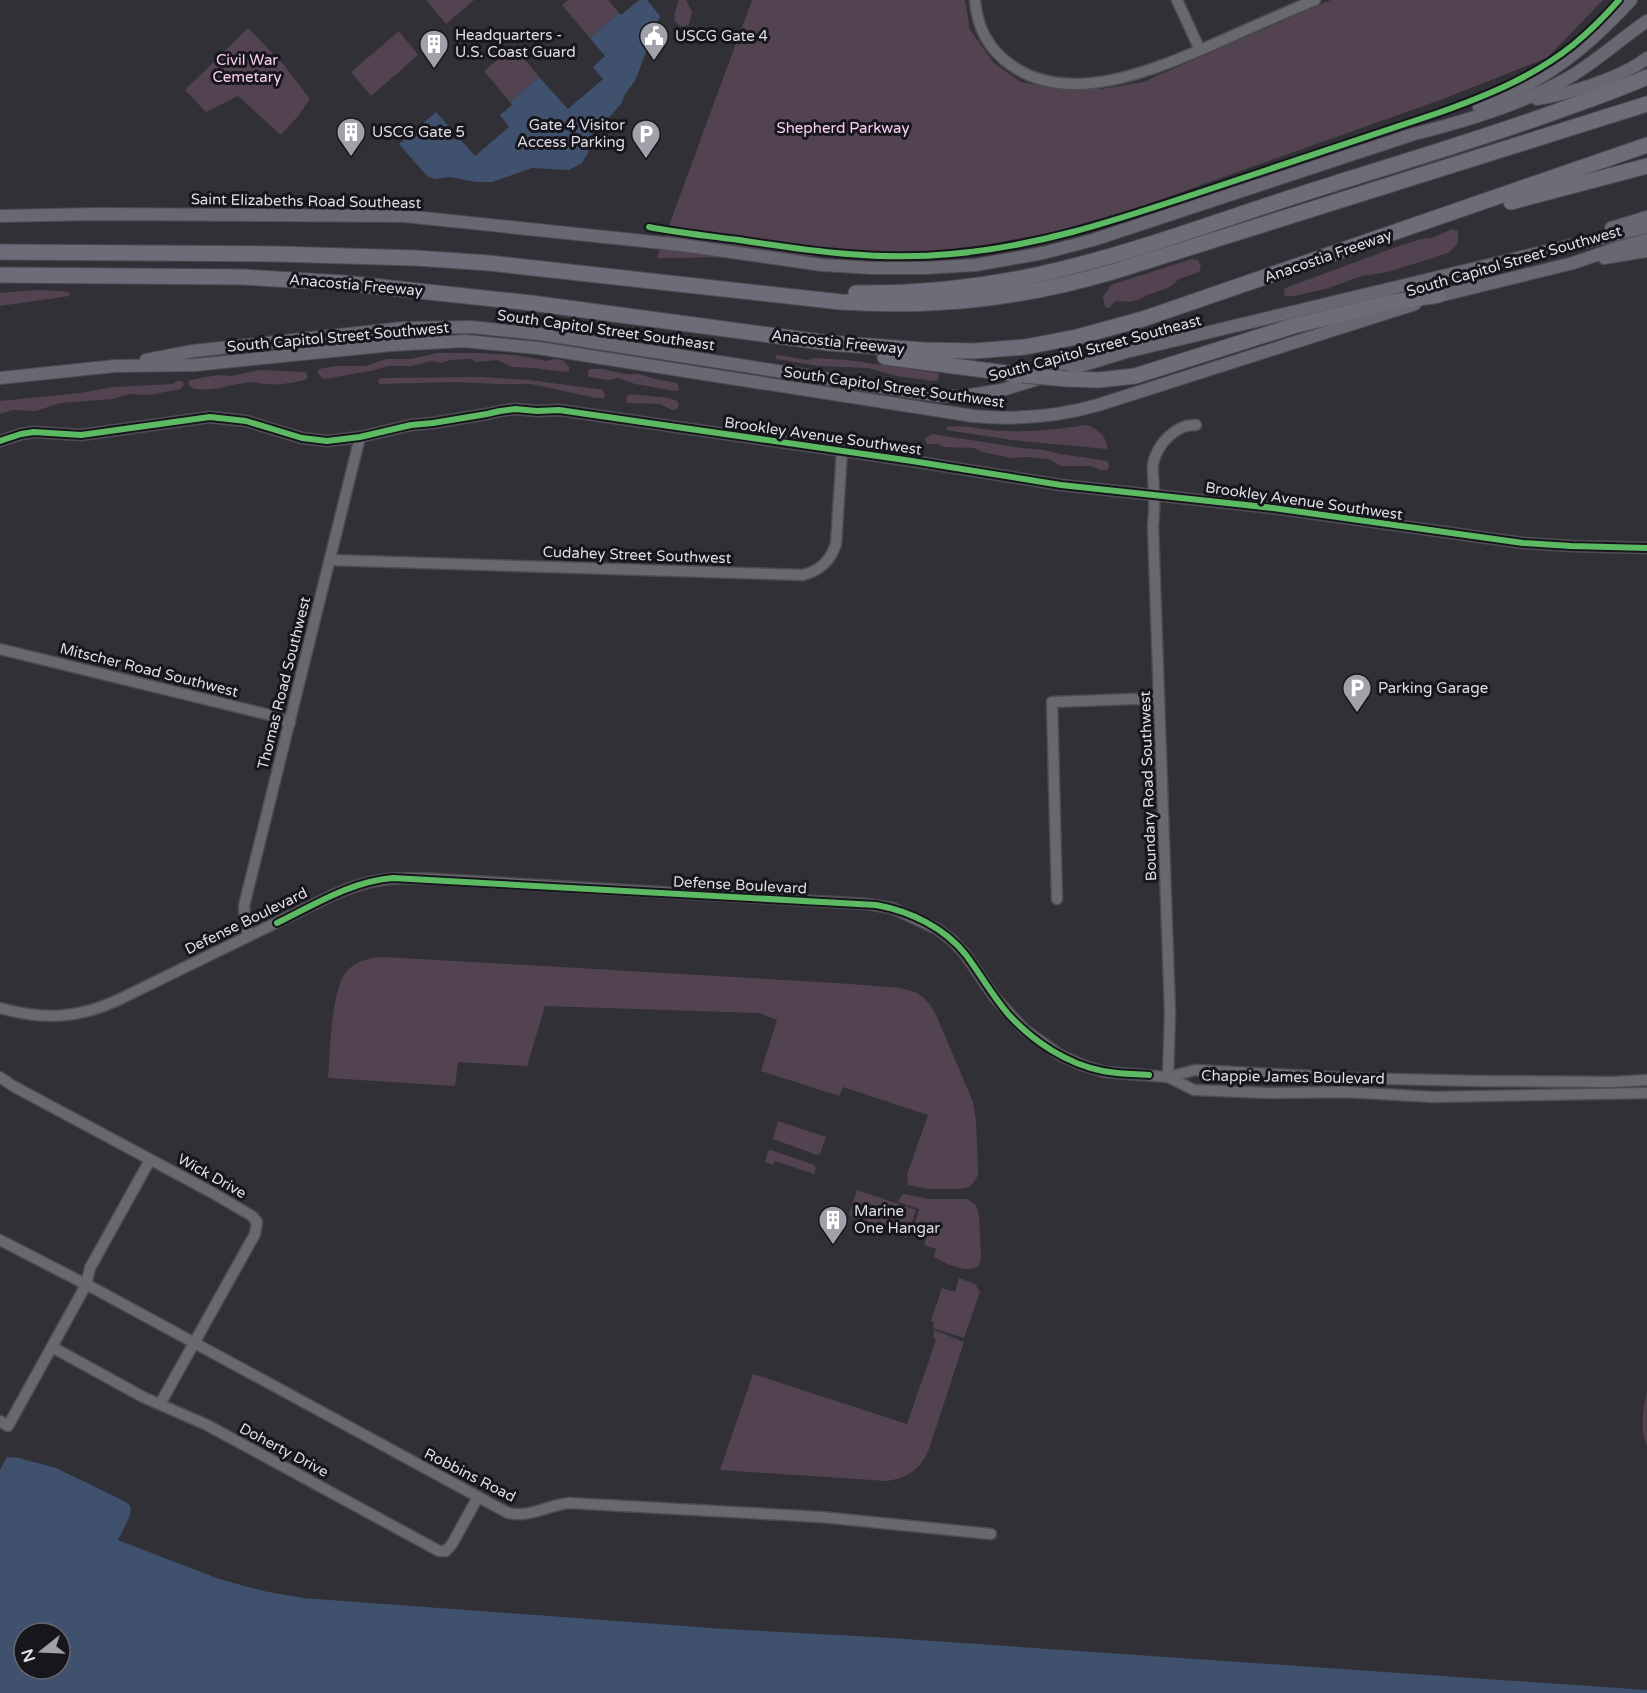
<svg xmlns="http://www.w3.org/2000/svg" width="1647" height="1693" font-family="'Varela Round',sans-serif">
	<style>
		.green { fill: #534351 }
		.water { fill: #3f516d; fill-rule: evenodd }
		.lines { fill: none; stroke-linecap: round; stroke-linejoin: round }
		.minor-casing { stroke: #4d4c52; stroke-width: 13 }
		.major-casing { stroke: #4d4c52; stroke-width: 14 }
		.highway-casing { stroke: #4d4c52; stroke-width: 17 }
		.minor { stroke: #69686d; stroke-width: 10 }
		.major { stroke: #686772; stroke-width: 12 }
		.highway { stroke: #6d6d7a; stroke-width: 15 }
		.highway-bridge-casing { stroke: #4d4c52; stroke-width: 17; stroke-linecap: butt }
		.highway-bridge { stroke: #6d6d7a; stroke-width: 15 }
		.cycleway-casing { stroke: #17161c; stroke-width: 10 }
		.cycleway { stroke: #5cba63; stroke-width: 6 }
		.labels { text-anchor: middle; stroke-width: 6; stroke-linejoin: round; paint-order: stroke }
		.poi-label { font-size: 15px; fill: #dfdde6; stroke: #17161c; text-anchor: start }
		.park-label { font-size: 15px; fill: #facff4; stroke: #17161c }
		.street-label { font-size: 15px; fill: #dfdde6; stroke: #17161c }
	</style>
	<rect width="100%" height="100%" fill="#313036"/>
	<!-- green -->
	<g class="green">
		<polygon points="426,0 474,0 446,24"/>
		<polygon points="568,0 608,0 619,13 590,38 562,5"/>
		<path d="M679 0H686L692 12 689 24C684 27 684 28 679 25 670 19 677 8 679 0Z"/>
		<polygon points="752,0 965,0 970,30 994,63 1021,82 1058,89 1102,89 1143,82 1331,0 1603,0 1547,58 1443,99 1134,209 1053,232 946,253 928,255 657,258"/>
		<polygon points="248,28 283,64 310,99 299,115 281,135 238,96 206,112 185,90"/>
		<polygon points="399,31 418,55 371,96 351,72"/>
		<polygon points="514,46 539,77 510,102 484,71"/>
		<polygon points="1452,229 1458,231 1458,241 1456,245 1450,252 1445,254 1388,272 1362,276 1325,289 1294,296 1285,296 1284,289 1288,287 1396,247 1421,239 1432,238"/>
		<polygon points="1192,259 1198,260 1201,266 1199,272 1179,279 1170,287 1145,296 1138,300 1128,302 1119,301 1114,302 1110,308 1105,307 1103,297 1111,285"/>
		<polygon points="36,290 63,291 70,293 69,296 0,306 0,293"/>
		<polygon points="438,353 476,353 515,355 547,361 554,359 563,360 569,367 569,371 565,372 534,368 512,367 497,360 475,362 471,359 466,359 449,360 441,363 432,361 411,366 388,366 375,370 325,379 321,377 317,372 319,369 335,366 366,366 386,359 410,359"/>
		<polygon points="777,355 808,360 814,358 847,360 937,373 939,375 938,380 934,381 896,376 868,368 818,366 777,359 775,357"/>
		<polygon points="590,369 602,369 624,374 639,374 651,378 677,383 679,388 679,390 675,391 635,384 618,378 608,380 588,377 588,371"/>
		<path d="M260 370 306 372 308 377 305 380C293 382 280 386 268 384 259 384 253 381 244 383 228 385 209 393 192 388L188 383 190 380 218 375 231 376Z"/>
		<polygon points="480,377 529,380 597,389 602,390 605,394 604,398 596,398 531,384 496,384 456,382 380,384 378,382 380,378"/>
		<polygon points="177,381 181,381 184,384 181,389 149,395 129,394 113,399 60,403 36,411 12,410 0,414 0,401 80,393 113,387 172,384"/>
		<path d="M630 394C643 396 666 396 677 401L679 405 677 409 672 410 660 404 627 403 626 399 627 396Z"/>
		<path d="M1086 425C1097 428 1108 437 1107 449L1012 440 946 430 947 427C967 424 986 431 1007 431 1033 432 1059 429 1086 425Z"/>
		<polygon points="932,434 1022,448 1044,450 1060,454 1108,461 1109,467 1107,470 1100,470 1091,466 1061,466 1049,459 1028,457 1012,458 982,452 974,448 944,447 938,444 927,444 925,440 927,437"/>
		<path d="M384 957 837 983 900 988 915 992 923 997 931 1006 937 1017 973 1102 976 1120 978 1169V1175L974 1182 969 1187 957 1189H930L908 1185 907 1175 928 1115 843 1087 839 1096 761 1071 777 1020 759 1013 545 1006 527 1066 458 1062 455 1086 328 1078C330 1052 331 992 346 972 356 960 370 958 384 957Z"/>
		<polygon points="778,1121 826,1137 820,1154 817,1155 773,1139"/>
		<polygon points="771,1150 814,1165 816,1169 814,1174 775,1161 773,1165 765,1162 768,1151"/>
		<polygon points="857,1190 916,1210 907,1237 896,1234 897,1231 891,1229 890,1231 868,1224 868,1221 862,1219 861,1222 851,1218 852,1216 849,1215"/>
		<path d="M904 1194 930 1199H967L975 1204 978 1210 979 1217 981 1258 979 1266C966 1274 946 1264 934 1257L936 1249 924 1245 929 1228 915 1223 919 1209 898 1202 901 1196Z"/>
		<polygon points="959,1278 975,1284 980,1292 964,1338 933,1328 934,1322 931,1321 942,1288 955,1292"/>
		<path d="M934 1330 964 1342 929 1449C921 1469 908 1478 887 1481L720 1470 753 1374 907 1424 936 1340 933 1338Z"/>
		<path d="M1647 1390V1445C1639 1428 1644 1408 1647 1390Z"/>
	</g>
	<!-- water -->
	<g class="water">
		<polygon points="639,0 647,0 660,16 635,81 625,94 621,104 604,123 594,131 590,137 589,151 582,163 569,170 532,168 492,182 476,182 450,177 435,179 427,176 399,144 436,112 475,156 509,127 500,115 512,105 510,102 539,77 568,109 603,79 593,67 605,56 590,38 619,13 621,15"/>
		<path d="M7 1457 19 1458 56 1468 116 1497 129 1504 131 1509 129 1518 118 1540 219 1579 263 1591 303 1598 725 1629 875 1637 1647 1690V1693H0V1470ZM24 1633H60V1669H24Z"/>
	</g>
	<g class="lines">
		<!-- minor casing -->
		<g class="minor-casing">
			<g id="minor">
				<path d="M975 0C977 27 989 50 1011 65 1072 109 1163 66 1223 40 1254 26 1284 13 1315 0"/>
				<polyline points="1177,0 1200,50"/>
				<polyline points="0,441 21,434 34,432 81,435 210,417 246,421 302,438 327,441 360,437 411,425 433,423 487,414 500,411 515,409 537,411 559,410 912,461 1061,485 1273,508 1523,543 1571,546 1647,548"/>
				<path d="M330 560 803 575C821 570 830 561 836 544L842 451"/>
				<polyline points="0,649 274,716 290,723"/>
				<polyline points="1057,899 1052,702 1159,698"/>
				<polyline points="249,936 245,924 244,906 360,437"/>
				<path d="M0 1008C43 1020 77 1019 118 1000L333 895C374 877 393 877 436 879L867 904 892 908 937 929 952 940 965 954 995 998 1024 1029 1060 1055 1082 1065 1105 1072 1168 1077 1195 1070 1350 1078 1478 1081 1613 1082 1647 1080"/>
				<polyline points="0,1077 13,1086 211,1192 252,1216 257,1222 255,1234 160,1404"/>
				<path d="M1168 1077 1170 1013 1153 526C1154 515 1155 504 1154 492 1154 483 1152 472 1153 464 1157 444 1176 424 1196 425"/>
				<polyline points="1168,1077 1194,1090 1270,1093 1344,1092 1433,1097 1647,1093"/>
				<path d="M0 1240 97 1290 508 1513C530 1518 548 1505 569 1503L821 1517 991 1534"/>
				<polyline points="52,1347 143,1397 207,1425 439,1551 446,1551 452,1544 478,1497"/>
				<polyline points="0,1421 8,1426 86,1285 90,1268 150,1160"/>
			</g>
		</g>
		<!-- major casing -->
		<g class="major-casing">
			<g id="major">
				<path d="M1537 99C1569 94 1621 78 1647 58"/>
				<path d="M1479 107C1545 81 1584 51 1631 0"/>
				<path d="M0 216 97 214 404 216 682 245 822 265 873 268H925L976 265 1043 253 1093 240 1414 134C1466 121 1527 103 1573 75 1599 59 1622 38 1647 21"/>
				<polyline points="1611,228 1647,217"/>
				<polyline points="1604,258 1647,251"/>
				<polyline points="1431,298 1573,263 1620,247 1647,240"/>
				<polyline points="146,360 193,351 403,328 471,327 540,334 919,393 942,396 964,396 1002,390 1126,352 1647,227"/>
				<path d="M0 378 115 366 195 365 391 345 464 341 538 348 973 416C1015 420 1056 417 1098 405L1415 304"/>
			</g>
		</g>
		<!-- highway casing -->
		<g class="highway-casing">
			<g id="highway">
				<polyline points="1511,202 1647,166"/>
				<path d="M0 252 277 254 416 258 489 263 841 302C937 308 1019 299 1112 272L1647 104"/>
				<polyline points="0,275 242,277 344,283 531,303 829,343 923,350 974,351 1025,347 1077,337 1143,319 1647,145"/>
				<path d="M856 293C923 294 992 286 1058 270 1150 248 1239 213 1330 185 1406 161 1483 138 1558 111 1588 100 1618 90 1647 77"/>
				<polyline points="885,357 1022,375"/>
				<polyline points="1068,379 1099,380 1135,376 1293,326 1388,303 1438,295"/>
			</g>
		</g>
		<!-- minor -->
		<use href="#minor" class="minor"/>
		<!-- major -->
		<use href="#major" class="major"/>
		<!-- highway -->
		<use href="#highway" class="highway"/>
		<!-- highway-bridge casing -->
		<g class="highway-bridge-casing">
			<polyline id="highway-bridge" points="1022,375 1068,379"/>
		</g>
		<!-- highway-bridge -->
		<use href="#highway-bridge" class="highway-bridge"/>
		<!-- cycleway casing -->
		<g class="cycleway-casing">
			<g id="cycleway">
				<path d="M649 227C679 233 709 236 739 240 810 251 879 261 951 254 1041 246 1116 220 1201 192 1280 165 1359 139 1438 113 1486 96 1533 77 1573 45 1590 31 1605 16 1619 0"/>
				<polyline points="0,441 21,434 34,432 81,435 210,417 246,421 302,438 327,441 360,437 411,425 433,423 487,414 500,411 515,409 537,411 559,410 912,461 1061,485 1273,508 1523,543 1571,546 1647,548"/>
				<path d="M277 923C314 905 352 881 393 878L876 905C910 911 945 928 966 955 981 975 993 997 1009 1015 1034 1042 1067 1064 1103 1071 1118 1074 1134 1074 1149 1075"/>
			</g>
		</g>
		<!-- cycleway -->
		<use href="#cycleway" class="cycleway"/>
	</g>
	<!-- icons -->
	<defs>
		<g id="civic-pin" transform="scale(1.5)"><path d="M0 17L-7.5 6A9.5 9.5 0 1 1 7.5 6Z" fill="#a2a0a8" stroke="#17161c"/><path d="M-.6-6.5H3V-4.5H.6V-3L4-1V1h2V6H-6V1h2V-1L-.6-3ZM-1.2 2.5V6h2.4V2.5Z" fill="#fff"/></g>
		<g id="building-pin" transform="scale(1.5)"><path d="M0 17L-7.5 6A9.5 9.5 0 1 1 7.5 6Z" fill="#a2a0a8" stroke="#17161c"/><path d="M-4-6H4V6H1V3H-1V6H-4ZM-2.5-4.3h1.7v1.8h-1.7ZM.8-4.3h1.7v1.8H.8ZM-2.5-1h1.7V.8h-1.7ZM.8-1h1.7V.8H.8Z" fill="#fff"/></g>
		<g id="parking-pin" transform="scale(1.5)"><path d="M0 17L-7.5 6A9.5 9.5 0 1 1 7.5 6Z" fill="#a2a0a8" stroke="#17161c"/><path d="M-3.5-5.5H1a3.5 3.5 0 0 1 0 7H-1V5.5H-3.5ZM-1-3.4V-.6H.8a1.4 1.4 0 0 0 0-2.8Z" fill="#fff"/></g>
	</defs>
	<g fill-rule="evenodd">
		<use href="#civic-pin" x="654" y="36"/>
		<use href="#building-pin" x="434" y="44"/>
		<use href="#building-pin" x="351" y="132"/>
		<use href="#parking-pin" x="646" y="134"/>
		<use href="#parking-pin" x="1357" y="688"/>
		<use href="#building-pin" x="833" y="1220"/>
	</g>
	<g class="labels">
		<!-- poi labels -->
		<g class="poi-label">
			<text x="455" y="40">Headquarters -<tspan x="455" dy="17">U.S. Coast Guard</tspan></text>
			<text x="675" y="41">USCG Gate 4</text>
			<text x="625" y="130" text-anchor="end">Gate 4 Visitor<tspan x="625" dy="17">Access Parking</tspan></text>
			<text x="372" y="137">USCG Gate 5</text>
			<text x="1378" y="693">Parking Garage</text>
			<text x="854" y="1216">Marine<tspan x="854" dy="17">One Hangar</tspan></text>
		</g>
		<!-- park labels -->
		<g class="park-label">
			<text x="247" y="65">Civil War<tspan x="247" dy="17">Cemetary</tspan></text>
			<text x="843" y="133">Shepherd Parkway</text>
		</g>
		<!-- street labels -->
		<g class="street-label">
			<text transform="translate(306 201) rotate(1)" y="5">Saint Elizabeths Road Southeast</text>
			<text transform="translate(1328 256) rotate(-19)" y="5">Anacostia Freeway</text>
			<text transform="translate(1514 261) rotate(-16)" y="5">South Capitol Street Southwest</text>
			<text transform="translate(356 285) rotate(5)" y="5">Anacostia Freeway</text>
			<text transform="translate(606 330) rotate(8)" y="5">South Capitol Street Southeast</text>
			<text transform="translate(338 337) rotate(-5)" y="5">South Capitol Street Southwest</text>
			<text transform="translate(838 342) rotate(6)" y="5">Anacostia Freeway</text>
			<text transform="translate(1095 348) rotate(-15)" y="5">South Capitol Street Southeast</text>
			<text transform="translate(894 387) rotate(8)" y="5">South Capitol Street Southwest</text>
			<text transform="translate(823 436) rotate(8)" y="5">Brookley Avenue Southwest</text>
			<text transform="translate(1304 501) rotate(8)" y="5">Brookley Avenue Southwest</text>
			<text transform="translate(637 555) rotate(2)" y="5">Cudahey Street Southwest</text>
			<text transform="translate(149 670) rotate(14)" y="5">Mitscher Road Southwest</text>
			<text transform="translate(284 683) rotate(-76)" y="5">Thomas Road Southwest</text>
			<text transform="translate(1148 786) rotate(-92)" y="5">Boundary Road Southwest</text>
			<text transform="translate(740 885) rotate(3)" y="5">Defense Boulevard</text>
			<text transform="translate(246 921) rotate(-26)" y="5">Defense Boulevard</text>
			<text transform="translate(1293 1077) rotate(1)" y="5">Chappie James Boulevard</text>
			<text transform="translate(212 1176) rotate(29)" y="5">Wick Drive</text>
			<text transform="translate(284 1450) rotate(28)" y="5">Doherty Drive</text>
			<text transform="translate(470 1475) rotate(27)" y="5">Robbins Road</text>
		</g>
	</g>
	<!-- north arrow -->
	<g transform="translate(42 1651) rotate(252)"><circle r="28" fill="#17161c" stroke="#67666d" stroke-width="1.5"/>
	<path d="M0-4.5L10 22L0 15L-10 22Z" fill="#a2a0a8"/>
	<text y="-9" font-size="16" font-weight="bold" text-anchor="middle" fill="#dfdde6">N</text>
	</g>
</svg>
